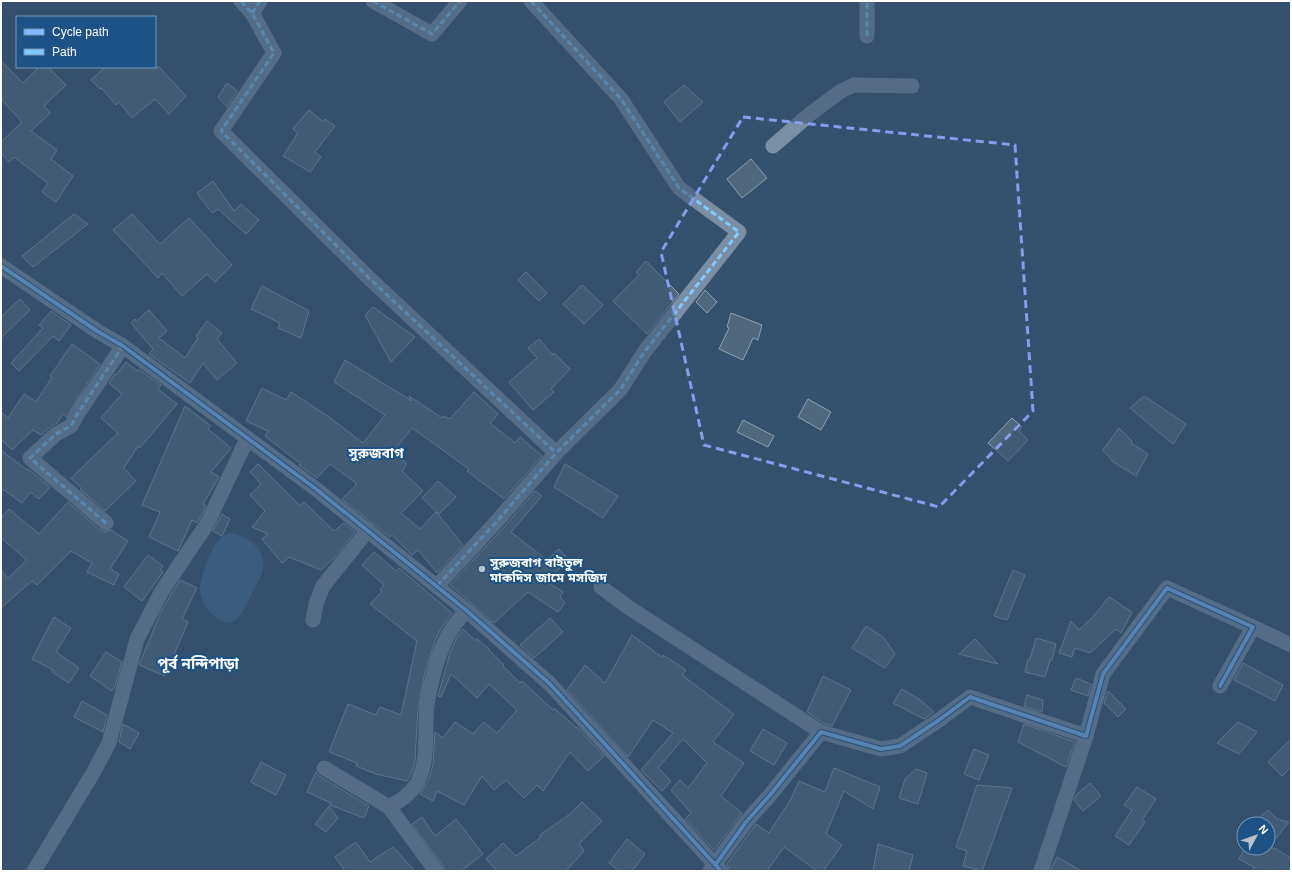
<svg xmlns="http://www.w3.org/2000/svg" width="1292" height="872" font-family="Helvetica,'Noto Sans Bengali',sans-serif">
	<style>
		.water { fill: #436a8f }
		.building { fill: #50687e; stroke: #8ea0b2 }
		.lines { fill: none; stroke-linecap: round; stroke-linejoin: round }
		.minor { stroke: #7b8fa4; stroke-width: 15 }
		.quiet { stroke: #80caff; stroke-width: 3; stroke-dasharray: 6 3; stroke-linecap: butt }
		.cycleway-casing { stroke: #1c5286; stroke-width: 6 }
		.cycleway { stroke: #80bcff; stroke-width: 4 }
		.marked { fill: none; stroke: #839eea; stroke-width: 3; stroke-dasharray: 8 5; stroke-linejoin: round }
		.poi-dot { fill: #b8c2cc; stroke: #1c5286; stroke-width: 1.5 }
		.labels { text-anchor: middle; stroke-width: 4; stroke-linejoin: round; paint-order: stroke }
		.poi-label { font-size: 13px; font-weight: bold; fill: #fff; stroke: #1c5286; text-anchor: start }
		.neighbourhood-label { font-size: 14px; font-weight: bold; fill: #fff; stroke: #1c5286 }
		.quarter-label { font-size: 15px; font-weight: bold; fill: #fff; stroke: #1c5286 }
	</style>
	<rect width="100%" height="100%" fill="#34516e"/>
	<!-- water -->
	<path class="water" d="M230 533C247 535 267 550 263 569 261 580 253 590 249 599 245 606 241 618 233 622 225 625 214 616 209 611 205 606 201 599 200 592 198 582 211 549 218 541 221 537 225 535 230 533Z"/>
	<!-- building -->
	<g class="building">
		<polygon points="1,61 23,83 39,67 48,67 66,85 44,106 50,113 31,131 57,150 51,159 73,176 56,202 42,192 48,183 14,157 9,162 1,153 1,142 22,122 1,99"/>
		<polygon points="105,67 159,67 186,96 169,114 155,99 132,118 119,102 116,105 101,88 100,89 91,80"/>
		<polygon points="227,83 237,91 227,107 218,97"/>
		<polygon points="684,85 703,102 680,122 664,102"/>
		<polygon points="309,110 323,122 325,119 335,126 315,152 321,157 310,172 283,156 298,133 293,129"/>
		<polygon points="751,159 767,178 742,198 727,179"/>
		<polygon points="213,181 234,211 241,204 259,220 246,234 218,209 212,213 197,193"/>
		<polygon points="74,214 88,224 33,267 22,256"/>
		<polygon points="132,214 160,244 189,218 232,265 215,282 207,274 182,296 162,273 158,278 113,230"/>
		<polygon points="646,261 679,294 647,334 613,301 639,275 636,272"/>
		<polygon points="526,272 547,293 539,301 518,280"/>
		<polygon points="582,285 603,305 584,324 563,304"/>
		<polygon points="262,286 309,311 301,338 278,328 280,323 251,309"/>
		<polygon points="705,290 717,302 707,313 696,302"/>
		<polygon points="20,299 30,310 1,338 1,317"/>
		<polygon points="373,307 415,337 391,362 365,315"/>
		<polygon points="149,310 167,331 159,338 185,358 198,338 196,336 207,321 222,333 217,339 237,363 217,380 203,363 190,383 149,354 153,349 131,323 135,319 136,321"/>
		<polygon points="51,311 71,325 59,341 53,336 19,371 11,363 43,328 39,325"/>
		<polygon points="731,313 762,325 758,340 753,338 743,360 719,349 729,328 727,327"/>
		<polygon points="539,339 553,355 554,353 570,369 551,389 554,392 533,410 509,382 537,358 528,348"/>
		<polygon points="72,344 100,364 66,417 63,414 57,423 50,427 41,435 33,430 12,450 1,439 1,412 8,418 24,394 36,402 52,377 50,376"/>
		<polygon points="345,360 412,401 409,396 442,418 443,416 450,419 474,392 498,414 490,423 515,443 520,437 542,456 504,499 467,471 469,469 412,428 392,453 407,464 402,471 423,491 401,513 420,529 436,512 463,545 437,573 418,550 412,555 392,535 390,537 342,499 357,484 330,464 317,478 299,465 301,464 265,436 268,431 246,421 262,388 286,400 291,392 329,417 363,443 385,415 334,382"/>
		<polygon points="126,362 137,371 138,369 161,385 158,389 177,404 140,448 138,446 124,468 136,481 105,511 80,489 81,488 71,478 118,433 101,418 122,394 109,383 115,374 116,375"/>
		<polygon points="1144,396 1186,424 1173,444 1130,408"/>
		<polygon points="808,399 831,412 821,430 798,417"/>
		<polygon points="185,406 211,426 208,429 231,448 211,472 219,477 203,504 206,506 199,520 197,523 192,520 178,551 149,537 160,512 142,505"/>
		<polygon points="1012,418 1022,427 1019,431 1028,440 1008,461 988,443"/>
		<polygon points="743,420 774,436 768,447 737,432"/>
		<polygon points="1119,428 1132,441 1131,443 1148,454 1136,476 1113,462 1103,450"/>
		<polygon points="1,450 27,470 28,469 50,487 39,499 31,492 22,503 1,488"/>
		<polygon points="258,464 300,506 304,502 334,531 344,523 355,532 335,557 321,570 289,557 282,563 262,539 268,534 252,527 265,511 250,495 261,484 250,472"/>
		<polygon points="565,464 618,496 603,518 554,487"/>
		<polygon points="438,481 456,497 439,514 422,498"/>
		<polygon points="535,491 542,496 511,532 547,560 559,549 569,560 546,581 563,592 560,597 565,603 558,612 528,592 494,623 450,585 506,525"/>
		<polygon points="68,502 100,530 105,532 111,530 128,541 110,569 119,574 114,585 87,572 92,563 71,551 37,585 32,581 1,608 1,570 8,578 27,560 1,538 1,518 9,509 39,534"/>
		<polygon points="222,514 230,519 222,536 213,531"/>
		<polygon points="374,552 396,571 399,568 452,613 442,627 436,638 425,672 418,709 415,761 412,772 407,781 376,774 356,766 357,763 329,752 348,704 376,715 380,707 401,715 417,641 370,604 382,592 380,590 384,585 362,565"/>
		<polygon points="148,555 163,566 160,570 163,572 142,601 124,587"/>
		<polygon points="1013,570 1025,575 1007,620 994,616"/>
		<polygon points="180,580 197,588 182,619 188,622 165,676 139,665 160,614 170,596"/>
		<polygon points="1109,597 1132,612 1121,633 1116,629 1090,653 1075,648 1072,657 1059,653 1071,621 1079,630 1092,618"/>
		<polygon points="54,617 71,628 56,652 79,668 69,683 52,672 53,670 32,659"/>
		<polygon points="550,618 563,632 534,658 520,645"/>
		<polygon points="866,626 883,637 895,654 885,668 852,648"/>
		<polygon points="463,629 476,641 477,639 489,649 489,650 504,665 503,666 520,683 522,681 553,710 554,708 577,728 577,727 604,756 588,771 570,752 543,791 537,785 524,798 506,780 494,790 482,776 464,805 437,791 433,801 420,794 429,779 433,765 435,732 443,738 455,722 473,734 484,722 497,733 517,710 489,684 477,698 451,674 441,697 438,696 450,653 456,639"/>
		<polygon points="632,635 662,657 663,655 686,670 682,675 734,714 713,742 744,763 721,796 742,813 714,850 685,819 691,813 671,790 680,780 688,788 707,763 683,739 658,768 671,781 662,791 641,770 673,733 653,720 628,757 567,690 585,665 605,683"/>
		<polygon points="1036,638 1056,644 1052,660 1050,660 1045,677 1025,672 1028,659 1030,659"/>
		<polygon points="975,639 998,664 959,654"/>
		<polygon points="106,652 122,662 115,687 112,691 90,676"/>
		<polygon points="1243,663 1283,685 1275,701 1234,680"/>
		<polygon points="823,676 851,690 832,726 825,724 807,712"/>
		<polygon points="1076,678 1091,684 1088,696 1071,690"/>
		<polygon points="902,689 919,699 934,712 924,719 893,703"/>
		<polygon points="1108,691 1126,709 1118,717 1104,703"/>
		<polygon points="1027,695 1043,700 1042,712 1024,706"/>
		<polygon points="82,701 107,715 103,732 74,717"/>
		<polygon points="1238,722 1257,732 1239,754 1217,743"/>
		<polygon points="123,724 139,733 130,749 119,742"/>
		<polygon points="1024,724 1075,742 1066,767 1018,742"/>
		<polygon points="763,729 787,743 774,765 750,751"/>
		<polygon points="1291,739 1291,767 1282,776 1268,762"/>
		<polygon points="974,749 989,755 979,780 964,774"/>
		<polygon points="261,762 286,775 276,795 251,782"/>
		<polygon points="834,768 880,787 873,809 844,791 826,834 842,845 823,871 817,871 784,847 767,871 730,871 727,864 753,828 756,824 769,833 791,799 799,781 825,792"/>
		<polygon points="916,769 927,773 918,804 899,798 905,779"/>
		<polygon points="316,772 319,776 369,806 364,818 330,805 331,803 307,792"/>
		<polygon points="1090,783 1101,796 1083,811 1074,800 1076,795"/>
		<polygon points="977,785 1012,788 982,871 963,866 967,851 956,847"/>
		<polygon points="1137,787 1156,799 1142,820 1145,822 1129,845 1115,836 1132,810 1124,805"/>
		<polygon points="582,802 602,821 579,844 584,851 566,871 497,871 486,859 503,843 516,856 541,837 540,835 570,814"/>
		<polygon points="329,806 338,818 326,832 315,824"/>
		<polygon points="1268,810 1277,819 1289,822 1268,848 1274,848 1291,858 1291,871 1252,871 1254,867 1239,859 1245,848 1268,848 1268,824 1252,824"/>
		<polygon points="422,817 435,836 456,819 483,854 461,871 445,871 443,866 412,824"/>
		<polygon points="627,839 645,854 632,871 619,871 609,863"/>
		<polygon points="356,842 370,862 393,847 415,871 345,871 335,857"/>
		<polygon points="878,844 913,855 909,871 873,871"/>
		<polygon points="1057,857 1081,871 1050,871"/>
	</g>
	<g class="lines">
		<!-- minor -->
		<g class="minor">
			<polyline points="241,1 252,13 274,53 221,131 370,279 556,453"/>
			<polyline points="373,1 432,34 460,1"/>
			<polyline points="252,13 260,1"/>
			<polyline points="867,36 867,1"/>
			<polyline points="773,146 810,114 841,91 854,85 912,86"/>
			<polyline points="1,266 97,331 123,346 316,489 466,610 550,684 721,871"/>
			<polyline points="106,523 30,458 56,434 71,426 78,413 123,346"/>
			<polyline points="437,586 499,519 556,453 620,390 645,351 739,232 679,188 621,99 531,1"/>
			<polyline points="601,587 628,607 821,732"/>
			<polyline points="313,620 316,604 323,586 368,530"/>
			<polyline points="1253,627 1291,645"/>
			<polyline points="324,768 389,807 436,871"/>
			<path d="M389 807C395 803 402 800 407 795 434 773 422 728 428 699 432 678 438 654 448 635 453 626 460 618 466 610"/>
			<polyline points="34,871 93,773 109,743 137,639 162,591 207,524 247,439"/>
			<polyline points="710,871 746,822 770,795 821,732 881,749 900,746 939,720 970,697 1086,736 1103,674 1167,588 1253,627 1220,686"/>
			<polyline points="1041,871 1086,736"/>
		</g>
		<!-- quiet -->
		<g class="quiet">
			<polyline points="241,1 252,13 274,53 221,131 370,279 556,453"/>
			<polyline points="373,1 432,34 460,1"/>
			<polyline points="252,13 260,1"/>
			<polyline points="867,36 867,1"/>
			<polyline points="106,523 30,458 56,434 71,426 78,413 123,346"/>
			<polyline points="437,586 499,519 556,453 620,390 645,351 739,232 679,188 621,99 531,1"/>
		</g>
		<!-- cycleway casing -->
		<g class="cycleway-casing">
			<g id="cycleway">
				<polyline points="1,266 97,331 123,346 316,489 466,610 550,684 721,871"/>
				<polyline points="716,864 746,822 770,795 821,732 881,749 900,746 939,720 970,697 1086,736 1103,674 1167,588 1253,627 1220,686"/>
			</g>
		</g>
		<!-- cycleway -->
		<use href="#cycleway" class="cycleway"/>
	</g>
	<!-- marked area -->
	<path d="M0 0H1292V872H0ZM743 117 1015 145 1033 411 939 507 704 445 661 252Z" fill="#34516e" fill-opacity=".55" fill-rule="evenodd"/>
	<path class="marked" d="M743 117 1015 145 1033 411 939 507 704 445 661 252Z"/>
	<!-- markers -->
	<circle class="poi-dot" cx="482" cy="569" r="4"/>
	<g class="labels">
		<!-- poi labels -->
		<g class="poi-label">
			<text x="490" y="567">সুরুজবাগ বাইতুল<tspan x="490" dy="15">মাকদিস জামে মসজিদ</tspan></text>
		</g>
		<!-- neighbourhood labels -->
		<g class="neighbourhood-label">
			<text x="376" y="458">সুরুজবাগ</text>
		</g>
		<!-- quarter labels -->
		<g class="quarter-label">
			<text x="198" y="669">পূর্ব নন্দিপাড়া</text>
		</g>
	</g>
	<!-- border -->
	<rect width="1292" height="872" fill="none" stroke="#ffffff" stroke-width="4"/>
	<!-- legend -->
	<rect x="16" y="16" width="140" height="52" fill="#1c5286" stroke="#7797b6"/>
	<rect x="24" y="29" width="20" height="6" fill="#80bcff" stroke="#7797b6"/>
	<text x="52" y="36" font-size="12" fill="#ffffff">Cycle path</text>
	<rect x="24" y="49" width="20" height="6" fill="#80caff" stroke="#7797b6"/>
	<text x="52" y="56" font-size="12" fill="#ffffff">Path</text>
	<!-- north arrow -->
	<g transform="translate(1256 836) rotate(49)"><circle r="19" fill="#1c5286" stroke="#7797b6"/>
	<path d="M0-3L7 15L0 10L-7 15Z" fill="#b8c2cc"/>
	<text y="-6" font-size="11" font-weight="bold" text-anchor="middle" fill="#ffffff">N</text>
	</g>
</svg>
